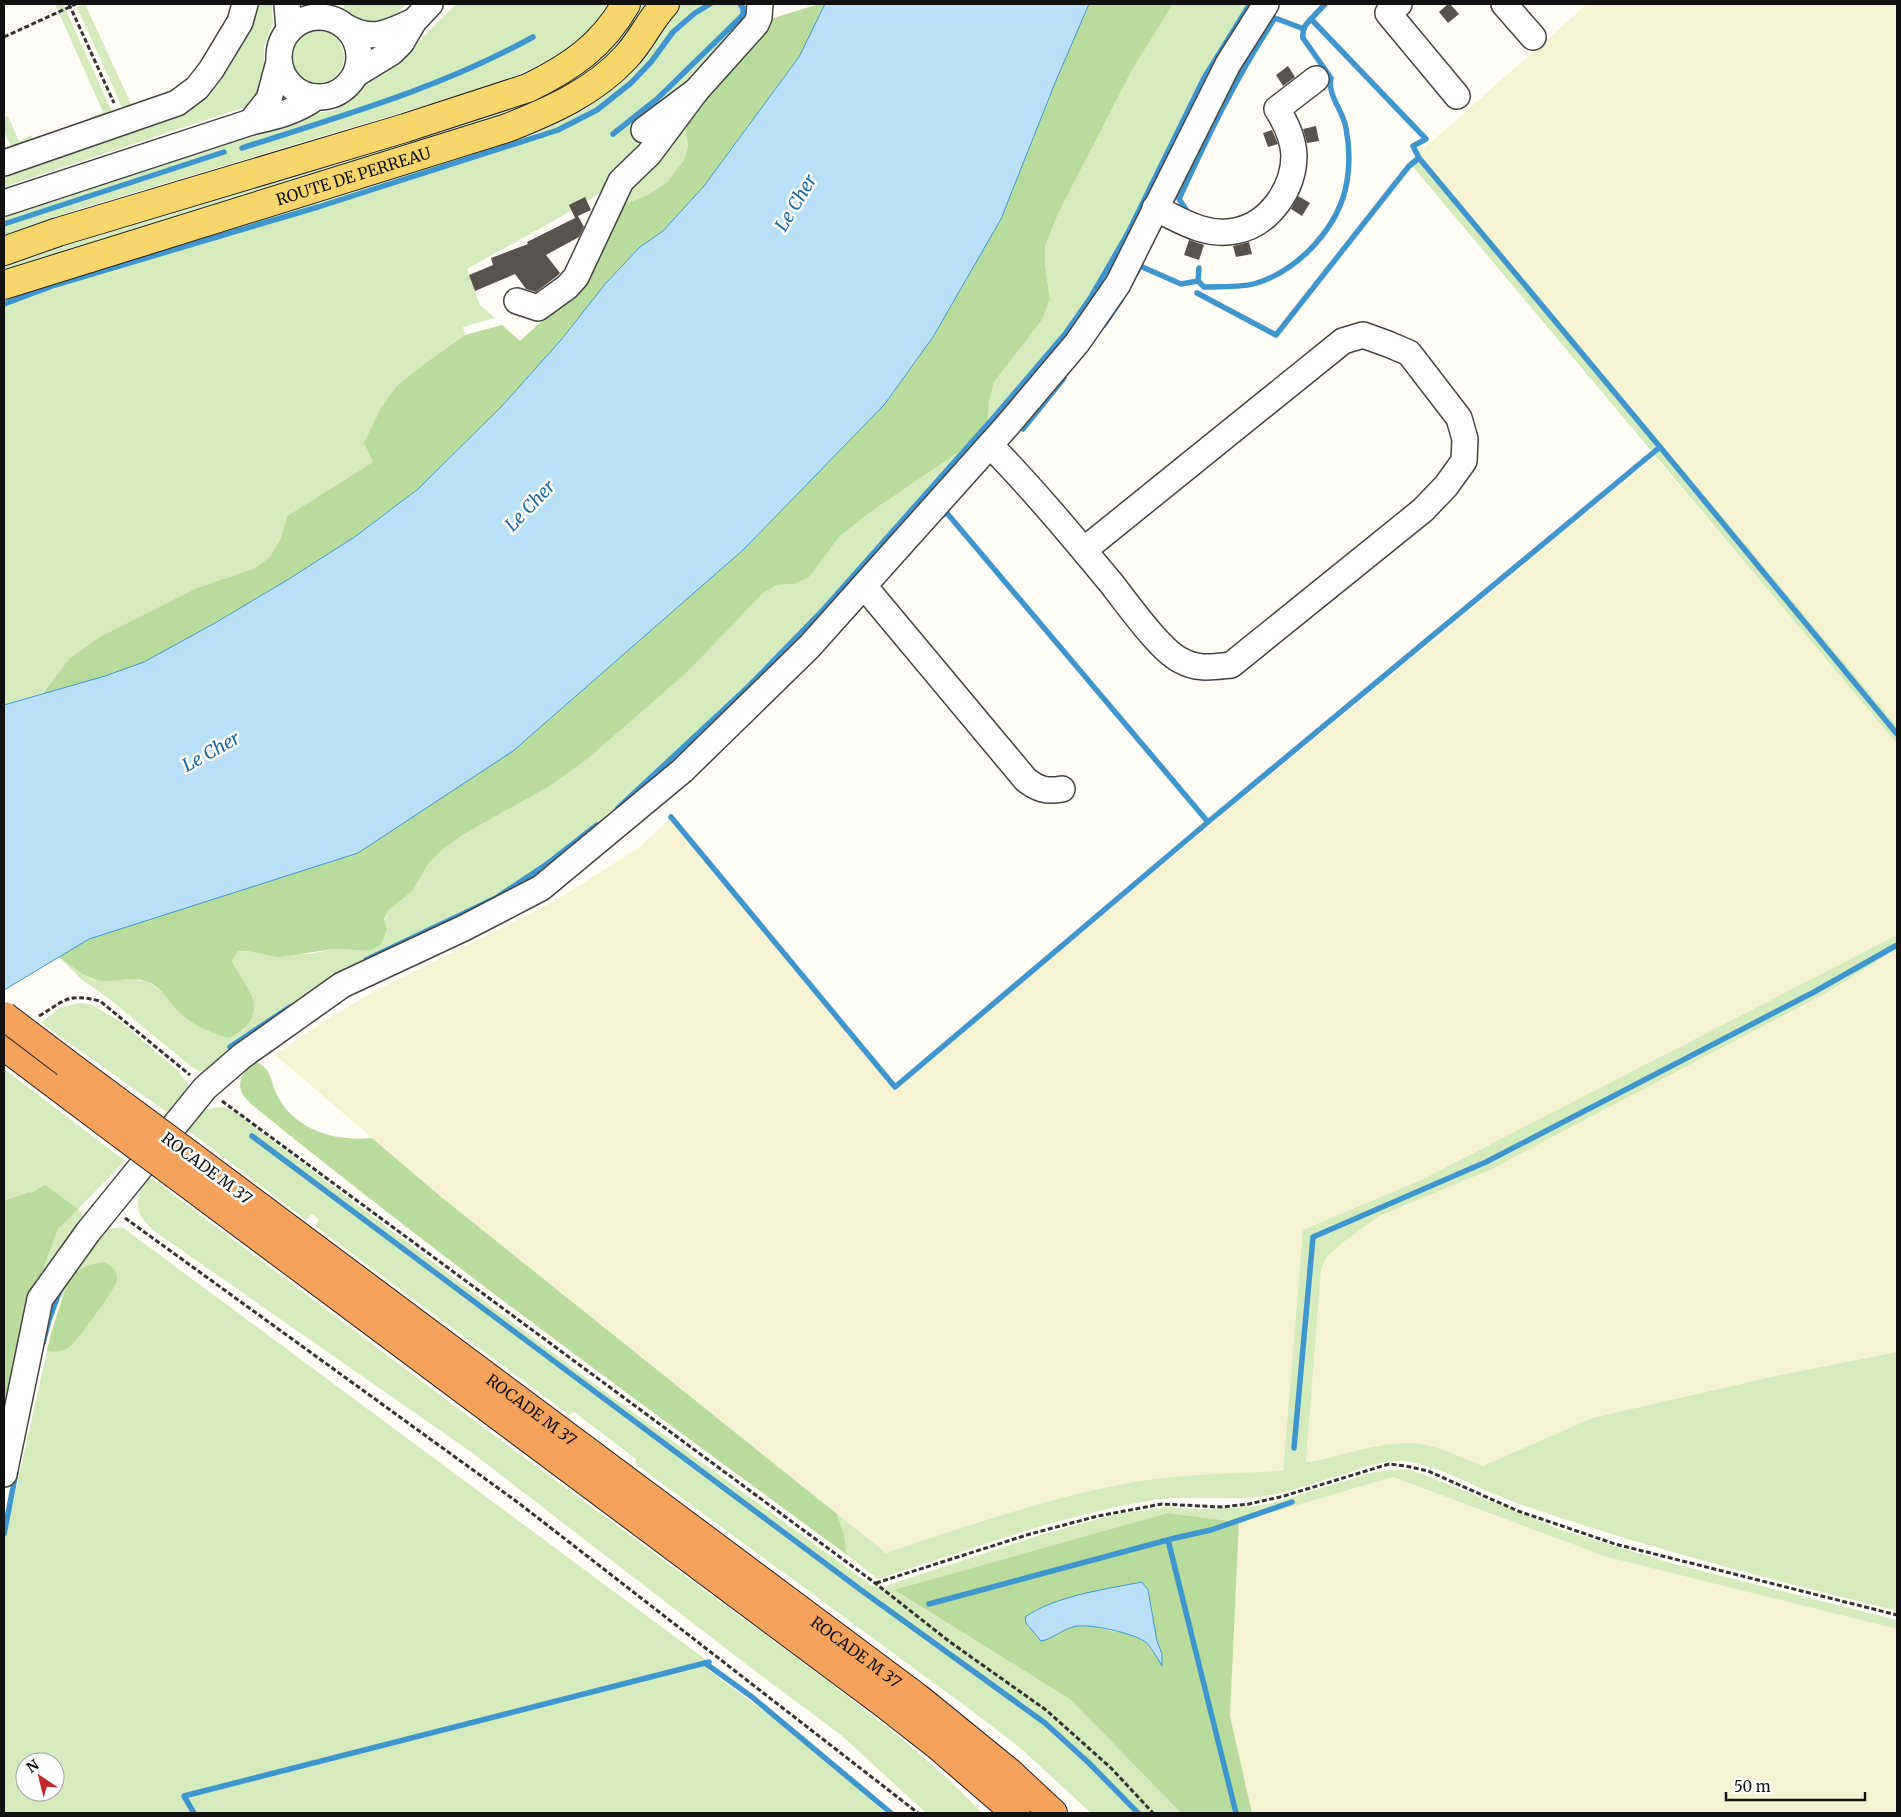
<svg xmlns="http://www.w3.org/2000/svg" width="1901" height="1817" font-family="Merriweather,serif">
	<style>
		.farmland { fill: #f6f3d4 }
		.green { fill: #d5ebbd; fill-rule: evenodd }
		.forest { fill: #b9dc9c; fill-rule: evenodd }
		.water { fill: #b9e0f7; stroke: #3f96cf }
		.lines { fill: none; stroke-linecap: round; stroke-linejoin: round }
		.stream { stroke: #3f96cf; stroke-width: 5.5 }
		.building { fill: #5a524d }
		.minor-casing { stroke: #444; stroke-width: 28 }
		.major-casing { stroke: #222; stroke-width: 30 }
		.highway-casing { stroke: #222; stroke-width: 30 }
		.path { stroke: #333; stroke-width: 3; stroke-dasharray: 5 2.5; stroke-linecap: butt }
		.minor { stroke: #fff; stroke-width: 25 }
		.major { stroke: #f9d66b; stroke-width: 28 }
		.highway { stroke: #f5a25d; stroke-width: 28 }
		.highway-bridge-casing { stroke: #222; stroke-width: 30; stroke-linecap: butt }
		.highway-bridge { stroke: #f5a25d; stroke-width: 28 }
		.labels { text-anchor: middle; stroke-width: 5; stroke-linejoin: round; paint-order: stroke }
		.street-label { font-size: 16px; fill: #111; stroke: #fff }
		.water-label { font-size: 18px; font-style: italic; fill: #1768a6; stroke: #fff }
	</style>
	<rect width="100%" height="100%" fill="#fffdf5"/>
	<!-- farmland -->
	<g class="farmland">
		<polygon points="1587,4 1897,4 1897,726 1419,153"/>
		<polygon points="1655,457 1897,744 1897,935 1421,1180 1303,1231 1283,1471 1164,1478 1100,1489 1044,1504 885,1553 440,1196 275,1055 331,1017 376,990 490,934 561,897 640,847 671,817 895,1087"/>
		<polygon points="1897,949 1897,1352 1771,1377 1592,1418 1483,1466 1423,1444 1306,1462 1321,1270 1326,1259 1337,1247 1379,1216 1490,1170 1826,993"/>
		<polygon points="1393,1477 1607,1557 1897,1629 1897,1813 1252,1813 1230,1716 1239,1522"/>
	</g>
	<!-- green -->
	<g class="green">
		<polygon points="55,4 63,4 114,116 93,121 89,118 103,112"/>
		<polygon points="85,4 132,106 145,100 142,105 126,110 121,105 77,7"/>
		<polygon points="255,4 272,4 273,23 264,46 264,71 258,95 248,106 4,187 4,170 156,121"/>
		<polygon points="343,4 406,4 389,20 380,25 348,20"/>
		<path d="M456 4H608C604 10 600 17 595 23 568 57 523 73 484 88L83 208 4 235V216L278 128 315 113 332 111 352 101 363 87 406 54Z"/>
		<polygon points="637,4 649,4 638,22 604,64 534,106 81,246 4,272 4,262 484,113"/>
		<polygon points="681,4 749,4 747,20 651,131 617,183 562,216 467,269 480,305 495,318 463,327 465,335 424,364 373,462 287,516 281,538 270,557 255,568 226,578 70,659 41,694 4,705 4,299 636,66 653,44 670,16"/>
		<polygon points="1173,4 1259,4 1114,277 949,483 711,732 536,880 204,1073 193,1068 108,998 81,979 59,957 91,979 103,981 131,979 148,982 164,994 179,1012 243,1031 252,1017 253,997 242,980 232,961 238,951 309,954 335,949 370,951 389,910 400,900 422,875 429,863 442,850 464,834 548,787 763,593 777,585 794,584 823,556 839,537 872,511 978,439 994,382 1042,320 1050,299 1045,264 1045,246 1059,212 1132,70"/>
		<circle cx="318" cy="57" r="26"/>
		<polygon points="8,116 19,141 32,135 29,142 12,149 4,131 4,118"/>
		<polygon points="685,124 688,147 684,160 667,182 648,195 619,206 627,189"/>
		<polygon points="1419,153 1897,726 1897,744 1409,162"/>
		<path d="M1897 935V949L1826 993 1490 1170 1379 1216 1337 1247 1326 1258 1321 1270 1306 1462C1344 1457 1381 1439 1421 1444 1442 1447 1464 1459 1483 1466L1592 1418 1771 1377 1897 1352V1611C1785 1583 1674 1555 1564 1519 1541 1511 1517 1504 1494 1494 1465 1482 1436 1465 1404 1461 1385 1459 1366 1467 1348 1473 1324 1480 1300 1488 1276 1494 1236 1503 1195 1494 1154 1500 1060 1515 969 1550 878 1579L847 1555 844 1534 837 1514 886 1553C965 1527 1052 1496 1135 1482 1183 1474 1233 1473 1283 1471L1303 1230 1421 1180Z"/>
		<polygon points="79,1003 90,1004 120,1021 178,1071 188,1084 189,1091 171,1115 41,1023 59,1008"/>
		<path d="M4 1069 125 1161 78 1209 93 1231 122 1227 709 1662 713 1666 707 1669 799 1737 886 1813H4V1542L52 1329 63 1299 42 1274 4 1215ZM25 1762H55V1792H25Z"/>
		<path d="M223 1107 236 1113 593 1383 872 1586 885 1589 888 1585 1037 1536 1112 1515 1165 1507 1199 1509 1250 1507 1272 1503 1374 1472 1404 1469 1420 1473 1565 1531 1671 1563 1897 1620V1629L1607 1557 1393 1477 1239 1522 1168 1513 895 1591 1071 1700 1181 1813H1091L1019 1747 972 1711 656 1479 635 1463 636 1459 574 1412 569 1415 315 1226 319 1220 312 1214 306 1220 185 1128C199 1114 203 1108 223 1107Z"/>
		<path d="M147 1175 468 1416 828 1681 908 1744 946 1777 982 1813H926L841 1735 755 1671 471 1452 154 1231C132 1211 135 1201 147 1175Z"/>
	</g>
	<!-- forest -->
	<g class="forest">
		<polygon points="819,4 825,4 799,57 704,186 663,231 640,247 606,283 561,340 502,406 418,489 356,536 289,579 215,623 144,662 105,676 42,694 70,658 100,637 195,589 255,568 270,557 281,538 287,516 373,462 364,443 381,408 396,387 424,364 465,335 502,325 520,341 553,311 619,206 648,195 667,182 684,160 688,147 685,124 770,19"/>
		<path d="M1089 4H1173L1132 70 1059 212 1045 246V264L1050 299 1042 320 994 382 989 402 987 424 978 439 872 511 839 537 809 577 794 584 777 585 763 593 686 673 586 760 548 787 464 834 442 850 429 863 412 891 389 910 384 919 387 929 381 944 370 951 335 949 278 957 247 951H238L232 961C235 968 253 995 253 999 257 1020 246 1029 229 1038 211 1033 192 1025 178 1011 169 1002 161 987 148 982 133 976 117 982 102 981 86 979 72 966 59 957L89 939 513 751 743 550 884 405 933 337 1001 219 1055 83Z"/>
		<path d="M258 1063C271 1068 271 1083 277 1095 294 1130 336 1142 372 1138L440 1196 837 1514 844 1534 847 1555C646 1407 444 1261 251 1104 249 1101 245 1098 243 1095 235 1083 245 1065 258 1063Z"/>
		<polygon points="45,1185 78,1209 58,1229 33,1295 24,1319 4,1405 4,1201 30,1192 31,1193"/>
		<path d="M102 1262C111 1264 119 1271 117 1281 115 1289 76 1343 69 1347 61 1352 56 1352 47 1351 50 1337 65 1283 74 1274 81 1267 93 1264 102 1262Z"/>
		<path d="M1168 1513 1239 1522 1230 1716 1252 1813H1181L1071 1700 894 1590ZM1142 1582 1148 1590 1157 1641 1162 1654V1665L1146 1642 1127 1633 1112 1631 1092 1626H1073L1035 1610 1082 1594Z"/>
	</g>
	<!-- water -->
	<g class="water">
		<polygon points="825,4 1089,4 1055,83 1001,219 933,337 884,405 743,550 513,751 358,853 89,939 4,990 4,705 105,676 144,662 215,623 289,579 356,536 418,489 502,406 561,340 606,283 640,247 663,231 704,186 799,57"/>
		<path d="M1142 1582 1148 1590 1157 1641 1162 1654V1666C1157 1658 1153 1650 1147 1643 1137 1634 1086 1622 1073 1627 1061 1630 1053 1639 1041 1641L1026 1623 1025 1617C1055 1596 1106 1589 1142 1582Z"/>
	</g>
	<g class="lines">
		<!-- stream -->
		<g class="stream">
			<polyline points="1311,19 1325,4"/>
			<polyline points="613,134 657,99 743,15 743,8 740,4"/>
			<path d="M242 148C341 116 441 88 533 37"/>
			<path d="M1189 214 1179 199C1208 136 1236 77 1275 18L1304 29"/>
			<polyline points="4,224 224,152"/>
			<path d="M1199 268 1198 281 1204 287C1219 286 1243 288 1257 283 1300 269 1340 226 1347 181 1350 164 1349 144 1346 128 1343 110 1327 95 1331 78L1303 38C1302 29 1305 25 1311 19L1426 139 1413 146 1419 158 1660 447"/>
			<polyline points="1137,272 1140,266 1181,284 1198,281"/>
			<polyline points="1197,293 1276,335 1409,166 1419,158"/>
			<polyline points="4,304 55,285 318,207 558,130 597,110 631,83 651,62 673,32 695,13 710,4"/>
			<polyline points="1104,325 1121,300"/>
			<polyline points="1023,429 1064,378"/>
			<polyline points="943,515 946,512 1208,822"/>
			<polyline points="618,808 748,687 822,611 995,416 1065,334 1091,297 1128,233 1204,78 1250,4"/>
			<polyline points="671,817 895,1087 1208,822 1660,447 1897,734"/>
			<polyline points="366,960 496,898 547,864 597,825"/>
			<polyline points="230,1047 290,1007"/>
			<polyline points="252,1136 865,1593 1045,1723 1089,1763 1138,1813"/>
			<polyline points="43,1343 49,1320 60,1290"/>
			<polyline points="1294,1448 1313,1237 1486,1162 1814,992 1897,945"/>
			<polyline points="4,1534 16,1472"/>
			<polyline points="1168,1540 1236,1813"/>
			<polyline points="929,1604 1175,1538 1211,1530 1292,1502"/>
			<polyline points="705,1663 752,1697 891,1813"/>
			<polyline points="194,1813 184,1796 709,1662"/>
		</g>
	</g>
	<!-- building -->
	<g class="building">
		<polygon points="1448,4 1450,4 1459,14 1448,23 1439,12"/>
		<polygon points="1288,66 1295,77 1283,86 1276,75"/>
		<polygon points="1316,126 1319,141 1307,143 1303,129"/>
		<polygon points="1272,130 1278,144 1268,147 1263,133"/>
		<polygon points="1298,196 1310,203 1302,216 1291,209"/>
		<polygon points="585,197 591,210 578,216 584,227 579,237 546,255 560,273 557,276 536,292 526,289 515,274 475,291 469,275 493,265 491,258 528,244 527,242 575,218 569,205"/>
		<polygon points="1189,240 1204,245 1199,260 1184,255"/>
		<polygon points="1249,242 1252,254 1236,257 1233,246"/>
	</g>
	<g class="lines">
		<!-- minor casing -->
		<g class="minor-casing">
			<g id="minor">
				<polyline points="287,4 289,30"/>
				<polyline points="1399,4 1388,13 1457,96"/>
				<polyline points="1504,4 1533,37"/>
				<circle cx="319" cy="57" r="40"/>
				<path d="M346 27C374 42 387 33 414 21"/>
				<polyline points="356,74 392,52 401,43 414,21 430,4"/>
				<polyline points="251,122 269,99 279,62"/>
				<polyline points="644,130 696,91 756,24 759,17 760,4"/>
				<polyline points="4,163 177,103 197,88 211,70 240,22 245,4"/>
				<path d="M4 203 251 122C273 117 296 112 315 98"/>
				<path d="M1155 208C1180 220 1205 237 1235 231 1269 225 1294 189 1294 155 1293 138 1286 123 1277 109L1316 79"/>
				<polyline points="517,301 538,308 567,287 576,277 621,181 649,154 696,91"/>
				<path d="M990 445C1033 489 1072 536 1111 583 1127 603 1159 649 1180 660 1198 670 1212 667 1231 665L1423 510 1446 486 1464 461 1465 439 1459 418 1409 353 1388 344 1363 335 1343 341 1084 550"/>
				<path d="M864 586 1026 780C1038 789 1046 792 1062 789"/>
				<polyline points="4,1474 40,1299 88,1232 205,1088 242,1056 342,985 464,928 541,888 682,771 809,647 1006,427 1077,343 1118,284 1228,64 1266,4"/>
			</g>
		</g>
		<!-- major casing -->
		<g class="major-casing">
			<g id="major">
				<path d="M4 251 58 232 405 128 528 88C571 67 602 46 626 4"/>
				<path id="s1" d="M4 285 507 128C550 111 594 92 626 57 641 41 650 20 665 4"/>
			</g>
		</g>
		<!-- highway casing -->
		<g class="highway-casing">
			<g id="highway">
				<polyline points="4,1046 121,1134"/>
				<polyline points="66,1063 136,1115"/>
				<path id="s2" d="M190 1155 918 1698 1009 1772 1053 1813"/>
				<polyline points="176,1175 882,1702 937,1745 1016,1813"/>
			</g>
		</g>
		<!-- path -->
		<g class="path">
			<polyline points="69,4 114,103"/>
			<polyline points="4,37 76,4"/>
			<path d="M39 1016C66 1000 66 993 100 1001L190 1075"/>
			<polyline points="222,1101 875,1583 950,1642 1046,1710 1111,1768 1153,1813"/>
			<polyline points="125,1218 520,1504 918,1813"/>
			<polyline points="876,1583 1030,1534 1098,1516 1162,1504 1222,1507 1249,1504 1284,1496 1389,1464 1406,1466 1428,1471 1518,1511 1615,1544 1897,1615"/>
		</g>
		<!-- minor -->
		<use href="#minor" class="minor"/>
		<!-- major -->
		<use href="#major" class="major"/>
		<!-- highway -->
		<use href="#highway" class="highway"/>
		<!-- highway-bridge casing -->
		<g class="highway-bridge-casing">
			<g id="highway-bridge">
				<polyline points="4,1016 66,1063"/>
				<polyline points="136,1115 190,1155"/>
				<polyline points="121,1134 176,1175"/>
			</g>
		</g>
		<!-- highway-bridge -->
		<use href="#highway-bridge" class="highway-bridge"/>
	</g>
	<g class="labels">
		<!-- street labels -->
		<g class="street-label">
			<text dy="6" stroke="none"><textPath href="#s1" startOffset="366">ROUTE DE PERREAU</textPath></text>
			<text transform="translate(207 1168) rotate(37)" y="6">ROCADE M 37</text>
			<text dy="6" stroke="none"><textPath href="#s2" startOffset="426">ROCADE M 37</textPath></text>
			<text dy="6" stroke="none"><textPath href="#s2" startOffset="831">ROCADE M 37</textPath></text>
		</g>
		<!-- water labels -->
		<g class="water-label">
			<text transform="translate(796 203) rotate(-59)" y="6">Le Cher</text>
			<text transform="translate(530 506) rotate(-46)" y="6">Le Cher</text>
			<text transform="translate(211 752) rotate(-29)" y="6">Le Cher</text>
		</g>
	</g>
	<!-- border -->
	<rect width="1901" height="1817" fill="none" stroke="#111111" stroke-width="10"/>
	<!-- north arrow -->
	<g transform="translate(40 1777) rotate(325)"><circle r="24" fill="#ffffff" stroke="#a0a0a0"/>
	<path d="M0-4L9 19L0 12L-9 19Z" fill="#c4262e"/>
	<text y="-8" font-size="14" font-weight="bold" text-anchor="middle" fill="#111111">N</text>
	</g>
	<!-- scale -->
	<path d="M1726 1792v8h139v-8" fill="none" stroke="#111111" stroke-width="2.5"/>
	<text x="1734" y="1792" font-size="15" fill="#111111" stroke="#ffffff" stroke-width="4" paint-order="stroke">50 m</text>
</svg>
